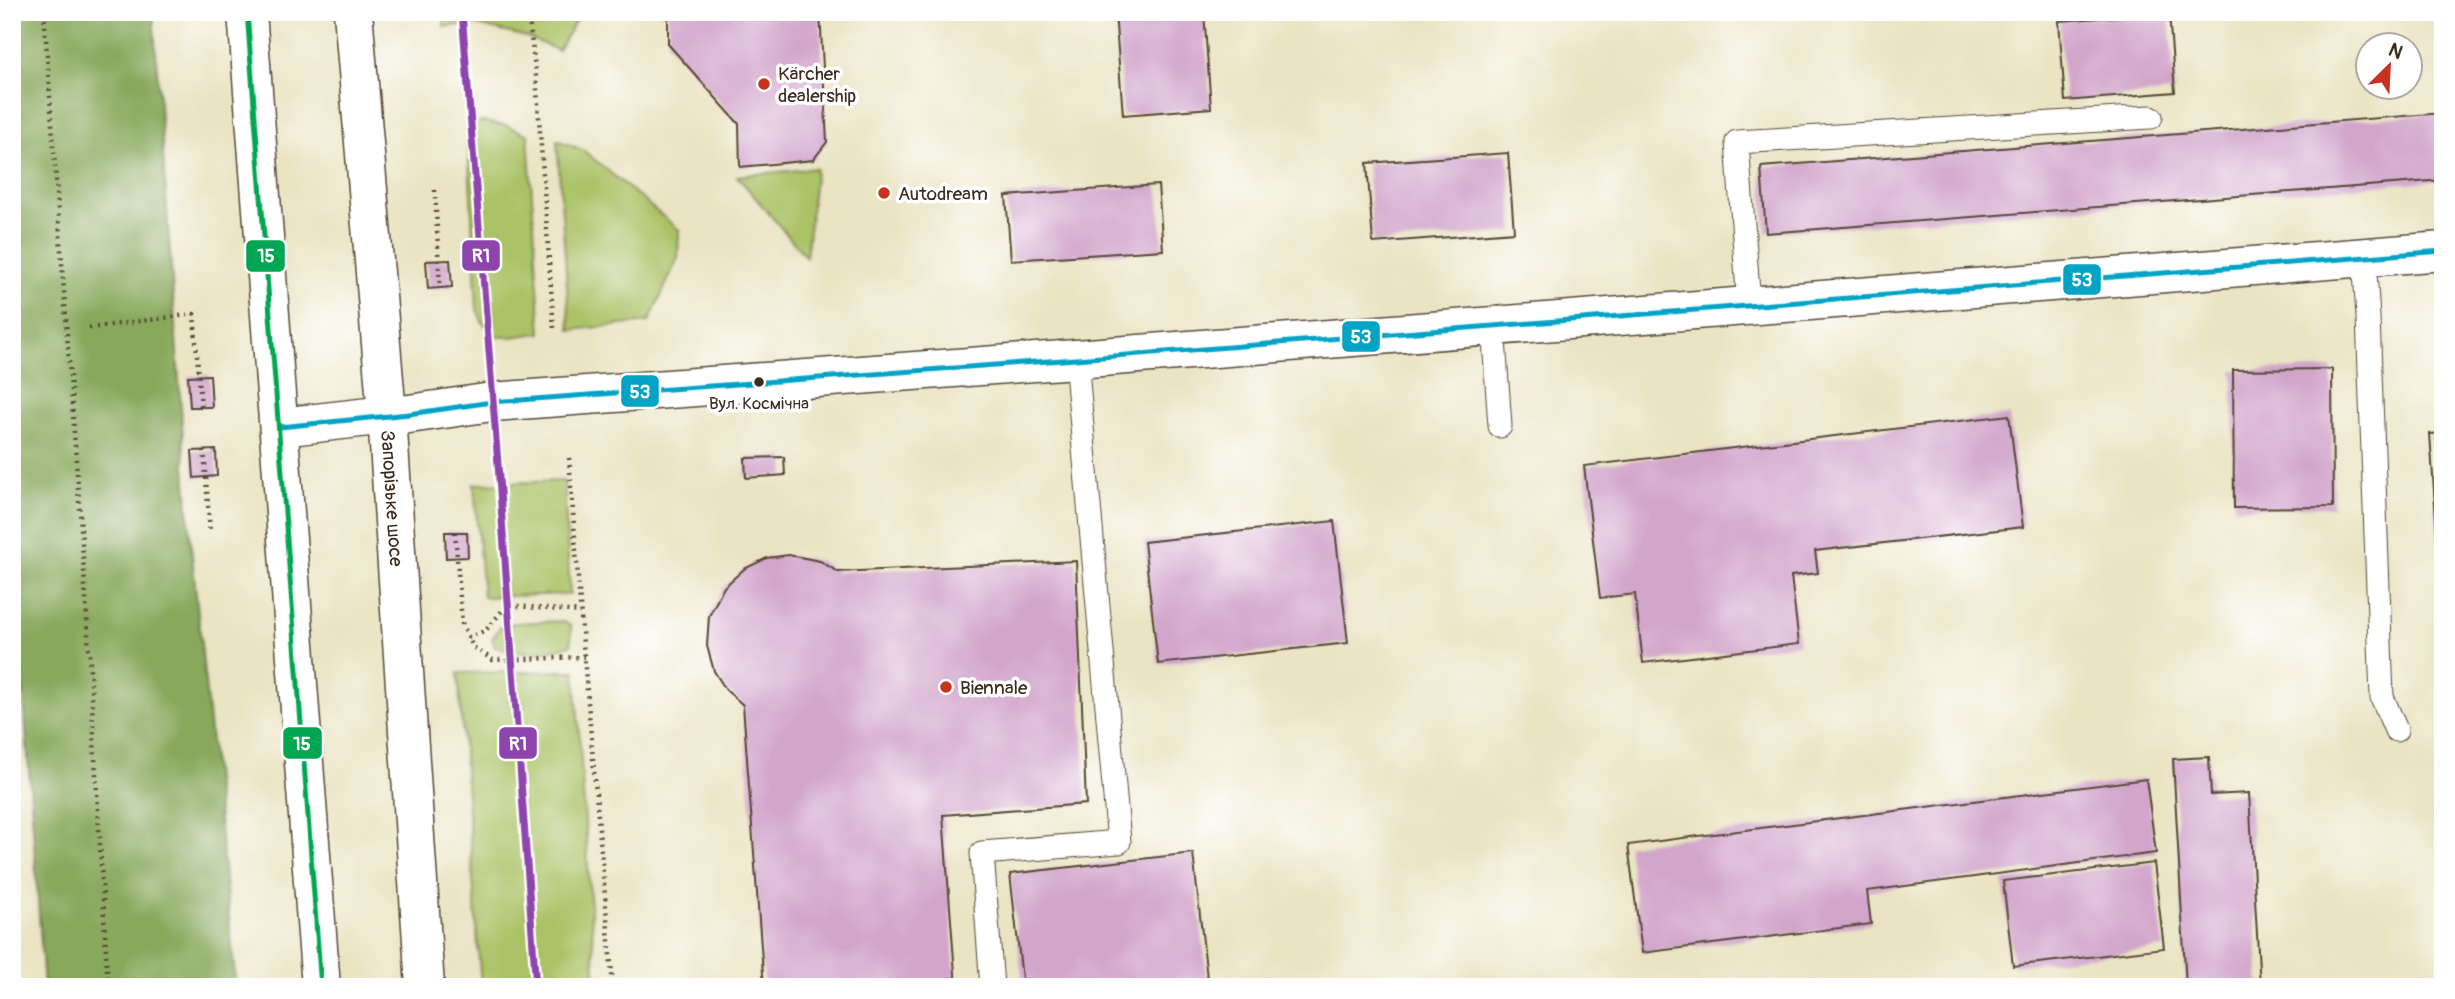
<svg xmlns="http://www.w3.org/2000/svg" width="2455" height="999" font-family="Pangolin,sans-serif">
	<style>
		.green { fill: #abc266; stroke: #737642; stroke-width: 2 }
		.forest { fill: #88a85b; stroke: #62693c; stroke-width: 2 }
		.building { fill: #d2a5cb }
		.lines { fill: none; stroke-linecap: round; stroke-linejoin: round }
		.lane-casing { stroke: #554637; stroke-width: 25 }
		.secondary-casing { stroke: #554637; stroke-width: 41 }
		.primary-casing { stroke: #554637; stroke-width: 41 }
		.path { stroke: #554637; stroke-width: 4.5; stroke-dasharray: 2 5; stroke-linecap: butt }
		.lane { stroke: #fff; stroke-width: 23 }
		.secondary { stroke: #fff; stroke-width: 38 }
		.primary { stroke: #fff; stroke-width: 38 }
		.bus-1-casing { stroke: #fff; stroke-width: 10 }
		.bus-2-casing { stroke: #fff; stroke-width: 10 }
		.bus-1 { stroke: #03a3c5; stroke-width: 5 }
		.bus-2 { stroke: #00a651; stroke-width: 5 }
		.rail-1-casing { stroke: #fff; stroke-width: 12 }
		.rail-1 { stroke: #8e44ad; stroke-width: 7 }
		.poi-dot { fill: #c8321e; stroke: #fff; stroke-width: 2.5 }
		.bus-dot { fill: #3b2a1e; stroke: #fff; stroke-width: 2.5 }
		.labels { text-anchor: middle; stroke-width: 7; stroke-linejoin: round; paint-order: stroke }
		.bus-label { font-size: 17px; fill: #3b2a1e; stroke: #fff }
		.poi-label { font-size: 19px; fill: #3b2a1e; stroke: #fff; text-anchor: start }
		.street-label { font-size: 19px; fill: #3b2a1e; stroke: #fff }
		.line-badge { stroke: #fff; stroke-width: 2.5 }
		.badge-label { font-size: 19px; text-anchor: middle; font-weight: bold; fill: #fff }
	</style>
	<rect width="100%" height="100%" fill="#fff"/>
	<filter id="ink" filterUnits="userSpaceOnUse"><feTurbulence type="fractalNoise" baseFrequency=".0143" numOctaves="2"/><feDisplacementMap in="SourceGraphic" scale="14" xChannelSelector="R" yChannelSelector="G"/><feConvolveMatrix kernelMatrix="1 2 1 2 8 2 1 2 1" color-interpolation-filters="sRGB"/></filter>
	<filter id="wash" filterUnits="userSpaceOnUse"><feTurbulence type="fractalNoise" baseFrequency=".00686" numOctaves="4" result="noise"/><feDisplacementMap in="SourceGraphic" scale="28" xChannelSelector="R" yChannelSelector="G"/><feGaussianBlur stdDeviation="1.57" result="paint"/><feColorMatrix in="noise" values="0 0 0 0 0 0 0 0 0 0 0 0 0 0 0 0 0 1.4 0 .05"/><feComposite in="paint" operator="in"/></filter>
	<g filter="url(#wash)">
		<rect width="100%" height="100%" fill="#eae4c3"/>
		<!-- green -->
		<g class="green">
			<polygon points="444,12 581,12 558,50 526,37 473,24 444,27"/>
			<path d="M484 122 508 126 528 135 541 333C507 336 490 348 477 309L467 123Z"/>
			<polygon points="557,140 583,150 679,230 678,258 649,322 570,330"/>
			<polygon points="816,168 806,257 737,176"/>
			<polygon points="564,481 570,594 483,597 474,484"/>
			<path d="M562 621 571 626V645C547 653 518 655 495 647L492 639 500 627 516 623Z"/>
			<polygon points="575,671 596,987 481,987 458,673"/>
		</g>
		<!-- forest -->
		<polygon class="forest" points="12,12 153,12 190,535 236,987 44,987 12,526"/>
		<g id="blocks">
			<!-- building -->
			<g class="building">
				<polygon points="658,12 820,12 827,142 813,160 740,167 739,124 668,44 668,15 658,14"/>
				<polygon points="1115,12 1204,12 1211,108 1123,115"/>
				<polygon points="2169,13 2175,92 2065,101 2059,21"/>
				<polygon points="2443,113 2443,180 1766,233 1761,167"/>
				<polygon points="1508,153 1514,232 1373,243 1367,163"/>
				<polygon points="1158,185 1163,250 1011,260 1006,196"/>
				<polygon points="450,260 452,287 428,289 426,261"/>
				<polygon points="2332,369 2333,507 2234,508 2233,370"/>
				<polygon points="210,375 212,407 190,407 188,376"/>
				<polygon points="2009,415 2023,527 1815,551 1818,573 1791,576 1799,644 1643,663 1635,594 1600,598 1584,466"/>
				<polygon points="2443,433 2443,590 2441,590 2430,434"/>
				<polygon points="216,450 217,476 194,478 192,451"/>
				<polygon points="784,457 785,475 746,478 745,458"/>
				<polygon points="1334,521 1348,643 1158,664 1144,542"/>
				<polygon points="445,532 467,532 468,557 446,558"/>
				<polygon points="789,555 820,561 838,572 1076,561 1086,804 943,815 956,987 764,987 743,705 726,690 714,671 707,646 709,616 724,587 744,569 767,558"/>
				<polygon points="2209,757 2211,795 2249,793 2260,987 2186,987 2173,759"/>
				<polygon points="2146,779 2156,853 1867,891 1871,924 1642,953 1628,845"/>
				<polygon points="1193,853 1208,987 1023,987 1010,874"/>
				<polygon points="2154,863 2164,948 2013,966 2003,881"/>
			</g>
		</g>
	</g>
	<g filter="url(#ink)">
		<use href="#blocks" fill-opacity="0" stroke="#554637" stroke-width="2"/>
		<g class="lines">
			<!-- lane casing -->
			<g class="lane-casing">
				<g id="lane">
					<polyline points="2364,257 2368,317 2382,697 2396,730"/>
					<polyline points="1749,306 1737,142 2151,117"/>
					<polyline points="1493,325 1500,426"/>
					<polyline points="992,987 982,853 1119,842 1076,359"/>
				</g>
			</g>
			<!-- secondary casing -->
			<g class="secondary-casing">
				<polyline id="secondary" points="387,415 409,414 492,402 1076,359 2443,251"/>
			</g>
			<!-- primary casing -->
			<g class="primary-casing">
				<g id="primary">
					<polyline points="247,12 321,987"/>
					<path id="s1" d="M353 12 387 415 425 987"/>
					<polyline points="280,427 387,415"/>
				</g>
			</g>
			<!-- path -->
			<g class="path">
				<polyline points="44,12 86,599 108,987"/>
				<polyline points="528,12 536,76 554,330"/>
				<polyline points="435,190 440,288"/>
				<polyline points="89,328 194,314 201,407"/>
				<polyline points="204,450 210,533"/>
				<polyline points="569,458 584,657 613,987"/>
				<polyline points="455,532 462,623 473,647 493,660 584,657"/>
				<polyline points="468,638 486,630 507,605 580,612"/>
			</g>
			<!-- lane -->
			<use href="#lane" class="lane"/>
			<!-- secondary -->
			<use href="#secondary" class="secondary"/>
			<!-- primary -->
			<use href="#primary" class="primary"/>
			<!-- bus-1 casing -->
			<g class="bus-1-casing">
				<polyline id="bus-1" points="280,427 409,414 492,402 1076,359 2443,251"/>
			</g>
			<!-- bus-2 casing -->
			<g class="bus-2-casing">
				<polyline id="bus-2" points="247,12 321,987"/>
			</g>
			<!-- bus-1 -->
			<use href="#bus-1" class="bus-1"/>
			<!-- bus-2 -->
			<use href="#bus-2" class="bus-2"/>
			<!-- rail-1 casing -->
			<g class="rail-1-casing">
				<polyline id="rail-1" points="462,12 498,464 536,987"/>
			</g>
			<!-- rail-1 -->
			<use href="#rail-1" class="rail-1"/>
		</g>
	</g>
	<!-- markers -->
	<g class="poi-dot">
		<circle cx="764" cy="84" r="7"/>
		<circle cx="884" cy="193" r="7"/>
		<circle cx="946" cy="687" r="7"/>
	</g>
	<circle class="bus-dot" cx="759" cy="382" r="6"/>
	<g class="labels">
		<!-- bus labels -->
		<g class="bus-label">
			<text x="759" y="409">Вул. Космічна</text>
		</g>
		<!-- poi labels -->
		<g class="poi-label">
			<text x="778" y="80">Kärcher<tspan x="778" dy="22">dealership</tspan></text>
			<text x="898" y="200">Autodream</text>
			<text x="960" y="694">Biennale</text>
		</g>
		<!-- street labels -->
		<g class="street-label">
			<text dy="7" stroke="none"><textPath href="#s1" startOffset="488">Запорізьке шосе</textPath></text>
		</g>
	</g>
	<g class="line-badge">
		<rect x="461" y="239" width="40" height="33" rx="7" fill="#8e44ad"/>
		<rect x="245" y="239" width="41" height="34" rx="7" fill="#00a651"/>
		<rect x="2062" y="263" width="40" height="33" rx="7" fill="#03a3c5"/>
		<rect x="1341" y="320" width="40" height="33" rx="7" fill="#03a3c5"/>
		<rect x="620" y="374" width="40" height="34" rx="7" fill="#03a3c5"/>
		<rect x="498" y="726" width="40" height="34" rx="7" fill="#8e44ad"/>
		<rect x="282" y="726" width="41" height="34" rx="7" fill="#00a651"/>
	</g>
	<g class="badge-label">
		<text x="481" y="262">R1</text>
		<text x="266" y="262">15</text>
		<text x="2082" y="286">53</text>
		<text x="1361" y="343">53</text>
		<text x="640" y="398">53</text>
		<text x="518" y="750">R1</text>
		<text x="302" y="750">15</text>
	</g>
	<!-- margin -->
	<rect width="2455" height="999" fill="none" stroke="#fff" stroke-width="42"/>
	<!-- north arrow -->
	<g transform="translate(2389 66) rotate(24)"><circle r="33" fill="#ffffff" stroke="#b1aaa5" stroke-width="2"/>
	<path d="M0-5L12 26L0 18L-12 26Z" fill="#c8321e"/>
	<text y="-10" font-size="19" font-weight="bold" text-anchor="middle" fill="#3b2a1e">N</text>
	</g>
</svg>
